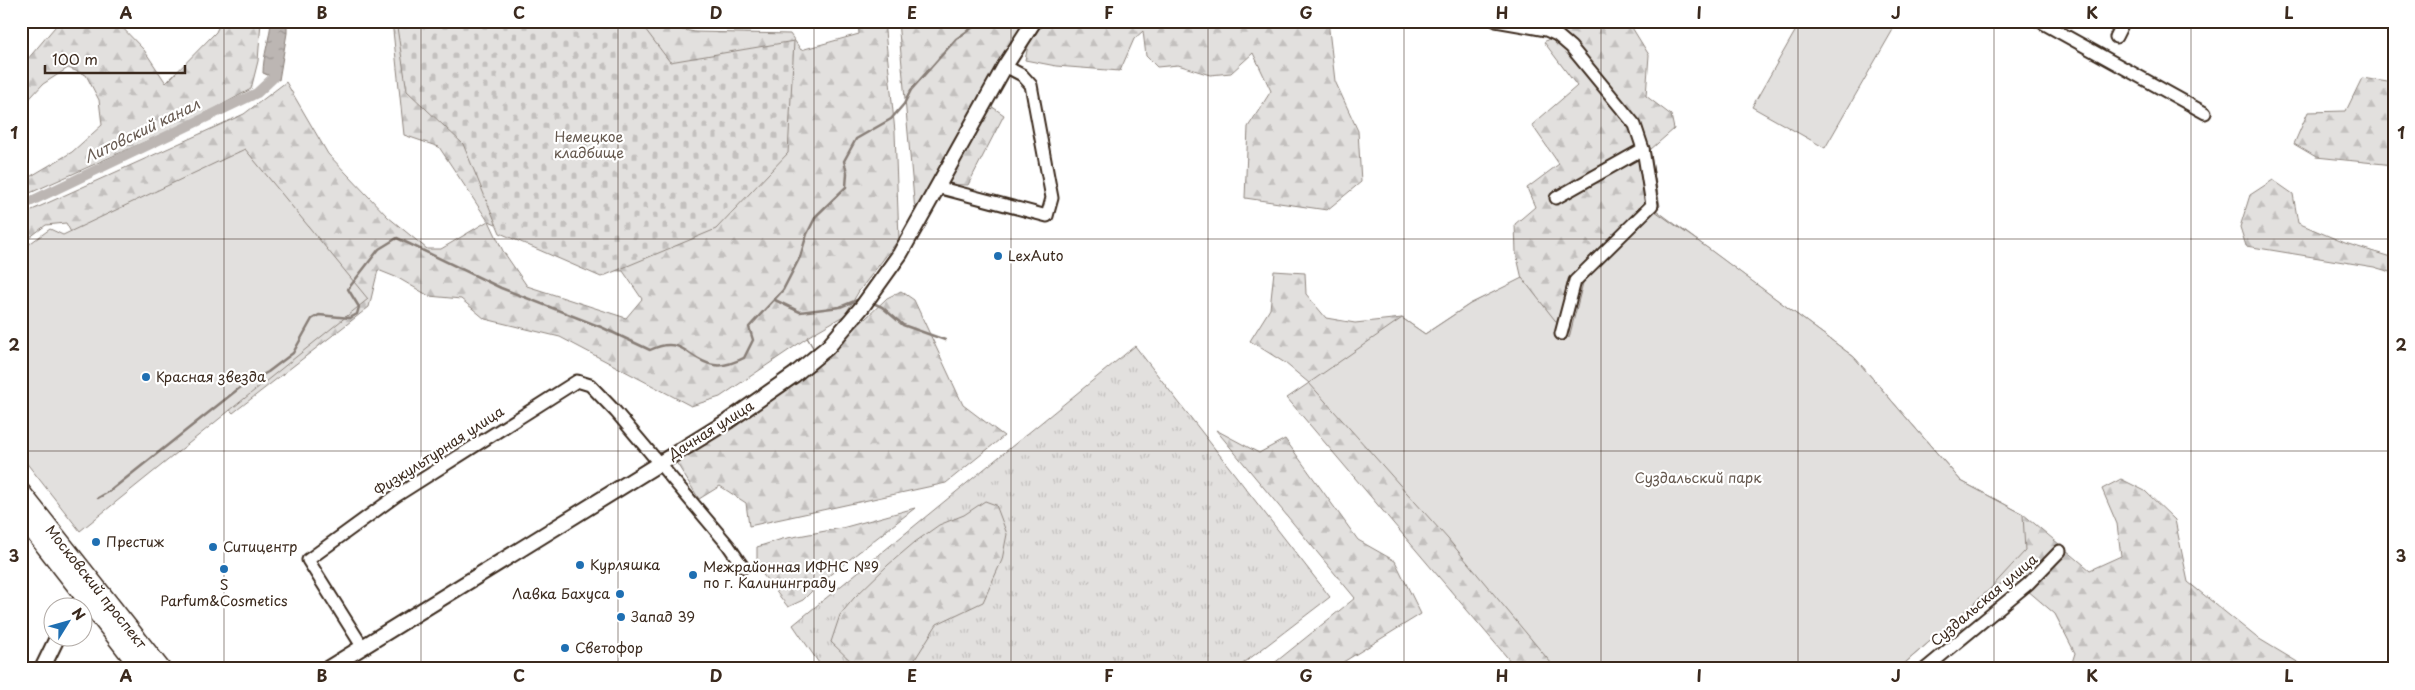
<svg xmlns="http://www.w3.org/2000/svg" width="2415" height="690" font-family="'Playpen Sans',sans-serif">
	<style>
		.grass { fill: url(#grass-tufts); stroke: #8e857e }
		.forest { fill: url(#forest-firs); stroke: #8e857e; fill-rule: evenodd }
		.cemetery { fill: url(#cemetery-stones); stroke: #8e857e }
		.park { fill: #e2e0de; stroke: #8e857e }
		.water { fill: url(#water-ripples); stroke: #887e77 }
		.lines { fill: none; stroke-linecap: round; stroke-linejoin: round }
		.stream { stroke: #887e77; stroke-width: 2.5 }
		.canal { stroke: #bcb6b3; stroke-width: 10 }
		.minor-casing { stroke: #3b2a1e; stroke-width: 15 }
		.tertiary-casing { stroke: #3b2a1e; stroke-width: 18 }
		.primary-casing { stroke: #3b2a1e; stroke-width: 21 }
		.minor { stroke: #fff; stroke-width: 11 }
		.tertiary { stroke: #fff; stroke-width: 14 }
		.primary { stroke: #fff; stroke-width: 18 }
		.grid { fill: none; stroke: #3b2a1e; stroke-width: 1; stroke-opacity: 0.55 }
		.poi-dot { fill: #1f6fb2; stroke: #fff; stroke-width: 2 }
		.labels { text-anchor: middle; stroke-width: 4.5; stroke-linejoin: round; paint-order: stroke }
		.park-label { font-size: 14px; fill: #65584e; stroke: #fff }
		.poi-label { font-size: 14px; fill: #3b2a1e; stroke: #fff; text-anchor: start }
		.street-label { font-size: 14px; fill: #3b2a1e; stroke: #fff }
		.water-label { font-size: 15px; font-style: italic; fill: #685b52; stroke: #fff }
		.neatline { fill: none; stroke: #3b2a1e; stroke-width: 2 }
		.grid-label { font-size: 16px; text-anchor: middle; font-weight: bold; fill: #3b2a1e }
	</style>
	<defs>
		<pattern id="grass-tufts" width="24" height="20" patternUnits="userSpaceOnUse" patternTransform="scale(1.25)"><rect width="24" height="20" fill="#e2e0de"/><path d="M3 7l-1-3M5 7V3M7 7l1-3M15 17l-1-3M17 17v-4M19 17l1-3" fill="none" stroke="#c3c0be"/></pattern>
		<pattern id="forest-firs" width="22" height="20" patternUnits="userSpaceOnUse" patternTransform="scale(1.25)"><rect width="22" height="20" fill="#e2e0de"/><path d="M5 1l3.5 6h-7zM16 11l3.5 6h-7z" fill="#c3c0be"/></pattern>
		<pattern id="cemetery-stones" width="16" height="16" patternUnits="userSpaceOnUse" patternTransform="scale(1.25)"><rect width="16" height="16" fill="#e2e0de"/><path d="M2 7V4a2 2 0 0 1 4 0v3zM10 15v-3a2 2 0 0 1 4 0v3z" fill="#c3c0be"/></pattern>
		<pattern id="water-ripples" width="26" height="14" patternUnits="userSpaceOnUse" patternTransform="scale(1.25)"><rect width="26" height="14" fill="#bcb6b3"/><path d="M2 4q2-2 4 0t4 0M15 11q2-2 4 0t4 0" fill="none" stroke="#9a9491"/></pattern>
	</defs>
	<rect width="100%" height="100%" fill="#fff"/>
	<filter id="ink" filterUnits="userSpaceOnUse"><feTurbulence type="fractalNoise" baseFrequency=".02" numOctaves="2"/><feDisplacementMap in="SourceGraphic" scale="10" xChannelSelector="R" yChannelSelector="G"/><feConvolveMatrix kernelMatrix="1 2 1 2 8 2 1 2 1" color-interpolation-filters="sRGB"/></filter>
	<g filter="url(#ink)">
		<!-- grass -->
		<polygon class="grass" points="1135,346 1330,597 1236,669 823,669 793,625"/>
		<!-- forest -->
		<g class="forest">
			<polygon points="60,21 116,21 144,50 166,83 216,32 221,21 261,21 258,61 251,89 196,119 21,197 21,182 72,152 102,125 99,100 86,75 68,68 43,84 21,108 21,67"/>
			<path d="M392 21H649L651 24 695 32 790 34 801 50 859 34 858 21H884L895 132 899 239 859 291 845 315 807 337 821 361 887 298 901 291 914 300 963 405 1004 436 946 483 749 526 746 503 720 486 699 499 676 462 771 400 821 361 807 338 720 397 691 406 560 337 485 319 461 299 429 296 398 278 378 270 369 307 233 413 78 245 66 223 46 225 21 244V215L244 114 286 82 328 154 388 217 427 249H441L488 221 439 147 404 135ZM489 221 600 270 623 271 642 299 626 318 527 286 503 251Z"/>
			<polygon points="898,21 1027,21 981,99 1004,115 968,185 932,184 915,211"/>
			<polygon points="1041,21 1328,21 1335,81 1358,131 1361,182 1327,210 1245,198 1248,127 1271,91 1253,53 1231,73 1210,75 1178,65 1157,67 1146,56 1143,31 1134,39 1120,71 1056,66 1025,60 1029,41"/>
			<polygon points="1569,21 1628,21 1649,55 1646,96 1671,115 1674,129 1650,150 1660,206 1656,210 1854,357 1961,481 2023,514 2090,570 2121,556 2117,524 2102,489 2121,479 2145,491 2175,520 2188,582 2256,637 2309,669 2070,669 2075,653 2055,614 2013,578 1989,590 1898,669 1517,669 1287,398 1309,383 1285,363 1250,341 1270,309 1274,271 1305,273 1306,294 1326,318 1355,323 1402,318 1425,334 1470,304 1522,279 1516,253 1515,224 1535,207 1527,188 1559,164 1532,125 1577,86 1544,42 1570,25"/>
			<polygon points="2362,78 2394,83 2394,165 2316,157 2294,144 2308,112 2346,111"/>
			<polygon points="2273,180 2293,194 2298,223 2345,243 2394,258 2394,273 2374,267 2246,246 2240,227 2250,195"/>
			<polygon points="1216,430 1259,453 1285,439 1358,540 1395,561 1421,614 1332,669 1267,669 1355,598"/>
			<polygon points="985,501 996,505 1007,534 1002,560 983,602 937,624 909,669 859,669 831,642 840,615 854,598 888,565 915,542 939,525 964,515"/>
			<polygon points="915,508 822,581 803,600 788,607 757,567 757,547 782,539 842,528"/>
		</g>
		<!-- cemetery -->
		<polygon class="cemetery" points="396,21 639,21 670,62 794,41 788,153 716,229 601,277 500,233 463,144 407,91"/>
		<!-- park -->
		<g class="park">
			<polygon points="1801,21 1898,21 1825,148 1752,107"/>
			<polygon points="245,149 368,299 80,531 21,456 21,250 50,229 63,235"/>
			<polygon points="1655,211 1709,249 1854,357 1961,481 2023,514 2025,551 1989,590 1898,669 1556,669 1448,539 1309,383 1402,318 1425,334 1470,304 1522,278 1569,338 1583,283"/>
		</g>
		<!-- water -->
		<path class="water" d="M271 21H287V33L279 80 263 73C263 55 270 39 271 21Z"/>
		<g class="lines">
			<!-- stream -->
			<g class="stream">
				<polyline points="775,300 800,312 840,307 862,298"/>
				<polyline points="871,302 882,307 903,325 945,340"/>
				<path d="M98 498 110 491 242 386 268 372 293 353 312 319 319 315 350 318 357 314 359 307 348 289 379 249 397 238 501 288 601 327 650 350C683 334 687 360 714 365 724 367 735 362 744 358L753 340 749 327 783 290 800 257 807 234 816 216 846 187 847 173 844 161 856 139 891 119 904 104 911 90 956 39 979 23 1007 21"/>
			</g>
			<!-- canal -->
			<polyline class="canal" points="21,206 257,93 273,78"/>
			<!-- minor casing -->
			<g class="minor-casing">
				<g id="minor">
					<polyline points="1496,21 1546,30 1557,35 1571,47 1635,125 1643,149 1556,198"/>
					<polyline points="2039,21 2205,113"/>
					<polyline points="2116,37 2124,21"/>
					<polyline points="937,187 1047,216 1052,198 1031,85 1022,75 1005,66"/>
					<polyline points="1561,334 1575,281 1652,205 1643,149"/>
					<polyline points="362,646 308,560 396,496 577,381 590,385 616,412 728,545 743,567"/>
					<polyline points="1925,669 2028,584 2060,551"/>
				</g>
			</g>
			<!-- tertiary casing -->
			<g class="tertiary-casing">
				<g id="tertiary">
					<polyline points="74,608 87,598"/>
					<polyline points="42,669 57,638"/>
					<polyline points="327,669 728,421 794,375 828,347 862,307 900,254 1005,66 1034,21"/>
				</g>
			</g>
			<!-- primary casing -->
			<g class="primary-casing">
				<g id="primary">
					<path id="s1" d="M21 492 161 669"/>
					<polyline points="21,515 141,669"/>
				</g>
			</g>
			<!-- minor -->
			<use href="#minor" class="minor"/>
			<!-- tertiary -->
			<use href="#tertiary" class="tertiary"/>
			<!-- primary -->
			<use href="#primary" class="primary"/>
		</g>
	</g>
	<!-- grid -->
	<path class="grid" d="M224 21V669M421 21V669M618 21V669M814 21V669M1011 21V669M1208 21V669M1404 21V669M1601 21V669M1798 21V669M1994 21V669M2191 21V669M21 239H2394M21 451H2394"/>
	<!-- markers -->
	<g class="poi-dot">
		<circle cx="998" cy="256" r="5"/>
		<circle cx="146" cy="377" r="5"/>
		<circle cx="96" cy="542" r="5"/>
		<circle cx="213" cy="547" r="5"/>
		<circle cx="580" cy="565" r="5"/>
		<circle cx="224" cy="569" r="5"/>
		<circle cx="693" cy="575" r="5"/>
		<circle cx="620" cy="594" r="5"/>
		<circle cx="621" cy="617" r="5"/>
		<circle cx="565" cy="648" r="5"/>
	</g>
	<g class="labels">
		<!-- park labels -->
		<g class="park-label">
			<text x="589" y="142">Немецкое<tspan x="589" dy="16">кладбище</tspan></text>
			<text x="1698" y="483">Суздальский парк</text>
		</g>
		<!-- poi labels -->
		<g class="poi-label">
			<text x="1008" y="261">LexAuto</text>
			<text x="156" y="382">Красная звезда</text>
			<text x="106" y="547">Престиж</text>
			<text x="223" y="552">Ситицентр</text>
			<text x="590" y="570">Курляшка</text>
			<text x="703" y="572">Межрайонная ИФНС №9<tspan x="703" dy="16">по г. Калининграду</tspan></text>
			<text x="224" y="590" text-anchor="middle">S<tspan x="224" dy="16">Parfum&amp;Cosmetics</tspan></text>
			<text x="610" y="599" text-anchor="end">Лавка Бахуса</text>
			<text x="631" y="622">Запад 39</text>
			<text x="575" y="653">Светофор</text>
		</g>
		<!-- street labels -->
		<g class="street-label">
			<text transform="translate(711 430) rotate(-32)" y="5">Дачная улица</text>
			<text transform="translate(439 451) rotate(-33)" y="5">Физкультурная улица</text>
			<text dy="5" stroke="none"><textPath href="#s1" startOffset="121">Московский проспект</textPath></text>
			<text transform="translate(1984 600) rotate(-40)" y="5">Суздальская улица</text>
		</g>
		<!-- water labels -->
		<g class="water-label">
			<text transform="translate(142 131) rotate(-26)" y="5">Литовский канал</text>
		</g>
	</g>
	<!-- margin -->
	<rect width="2415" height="690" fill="none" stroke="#fff" stroke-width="55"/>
	<!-- north arrow -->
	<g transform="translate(68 622) rotate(53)"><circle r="24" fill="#ffffff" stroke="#b1aaa5"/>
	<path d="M0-4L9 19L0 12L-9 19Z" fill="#1f6fb2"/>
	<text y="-8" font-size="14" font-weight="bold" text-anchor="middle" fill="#3b2a1e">N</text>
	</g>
	<!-- scale -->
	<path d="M45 65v8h140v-8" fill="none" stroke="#3b2a1e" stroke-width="2.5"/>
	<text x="52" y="65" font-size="15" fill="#3b2a1e" stroke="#ffffff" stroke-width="4" paint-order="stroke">100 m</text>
	<rect x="28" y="28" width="2360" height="634" class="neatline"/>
	<g class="grid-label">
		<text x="126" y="19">A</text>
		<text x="322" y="19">B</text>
		<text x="519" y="19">C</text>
		<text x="716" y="19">D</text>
		<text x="912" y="19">E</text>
		<text x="1109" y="19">F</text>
		<text x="1306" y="19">G</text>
		<text x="1502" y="19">H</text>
		<text x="1699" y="19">I</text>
		<text x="1896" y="19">J</text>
		<text x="2092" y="19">K</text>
		<text x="2289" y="19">L</text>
		<text x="14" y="139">1</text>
		<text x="2401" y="139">1</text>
		<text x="14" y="351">2</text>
		<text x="2401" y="351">2</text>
		<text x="14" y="562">3</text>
		<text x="2401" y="562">3</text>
		<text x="126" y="682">A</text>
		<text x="322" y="682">B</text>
		<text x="519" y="682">C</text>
		<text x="716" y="682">D</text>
		<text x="912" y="682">E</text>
		<text x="1109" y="682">F</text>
		<text x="1306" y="682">G</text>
		<text x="1502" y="682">H</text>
		<text x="1699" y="682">I</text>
		<text x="1896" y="682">J</text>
		<text x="2092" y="682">K</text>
		<text x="2289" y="682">L</text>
	</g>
</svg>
